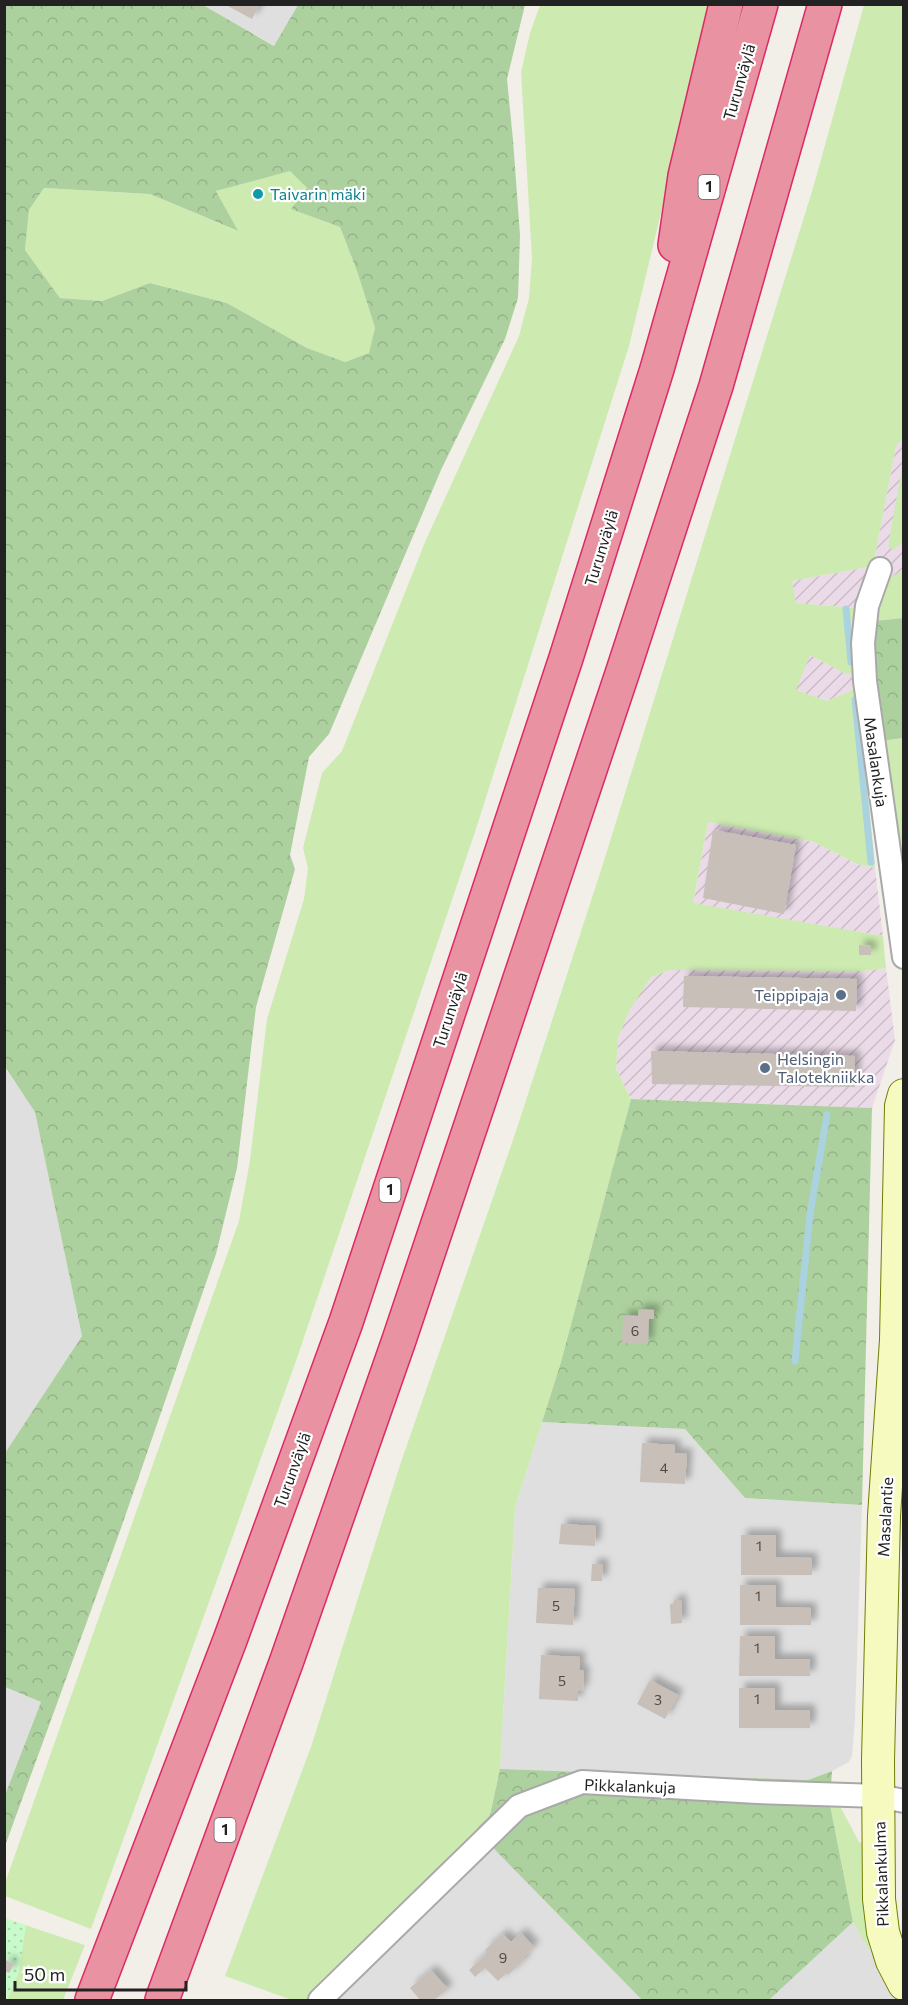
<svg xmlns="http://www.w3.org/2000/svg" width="908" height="2005" font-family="Commissioner,sans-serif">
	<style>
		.residential { fill: #e0dfdf }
		.industrial { fill: url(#industrial-furrows) }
		.grass { fill: #cdebb0 }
		.forest { fill: url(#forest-crowns); fill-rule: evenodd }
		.park { fill: url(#park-dots) }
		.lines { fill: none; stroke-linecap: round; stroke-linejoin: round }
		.stream { stroke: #aad3df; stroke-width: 7 }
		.building { fill: #c7bfb8; filter: url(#shadow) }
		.street-casing { stroke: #a9a9a9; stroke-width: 26 }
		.secondary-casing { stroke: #707d05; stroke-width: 34 }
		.highway-casing { stroke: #dc2a67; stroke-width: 36 }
		.street { stroke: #fff; stroke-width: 22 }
		.secondary { stroke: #f7fabf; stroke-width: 32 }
		.highway { stroke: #e892a2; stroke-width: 33 }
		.culture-dot { fill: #0f9aa8; stroke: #fff; stroke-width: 2 }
		.service-dot { fill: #5c6f8a; stroke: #fff; stroke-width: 2 }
		.labels { text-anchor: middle; stroke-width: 4.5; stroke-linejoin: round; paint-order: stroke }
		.number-label { font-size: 14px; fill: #4b4948 }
		.shield { fill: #fff; stroke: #646464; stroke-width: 1.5 }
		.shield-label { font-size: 15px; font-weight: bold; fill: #222 }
		.street-label { font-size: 16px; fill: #222; stroke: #fff }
		.culture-label { font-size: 16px; fill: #0d838f; stroke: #fff; text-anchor: start }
		.service-label { font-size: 16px; fill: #4e5e75; stroke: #fff; text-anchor: end }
	</style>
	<defs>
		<pattern id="industrial-furrows" width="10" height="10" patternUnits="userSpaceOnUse" patternTransform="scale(1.5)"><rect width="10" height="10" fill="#ebdbe8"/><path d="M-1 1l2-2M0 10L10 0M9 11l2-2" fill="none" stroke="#c9bcc7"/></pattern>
		<pattern id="forest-crowns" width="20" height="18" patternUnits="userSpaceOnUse" patternTransform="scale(1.5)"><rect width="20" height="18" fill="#add19e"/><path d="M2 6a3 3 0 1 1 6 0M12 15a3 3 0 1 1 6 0" fill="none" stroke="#95b388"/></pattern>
		<pattern id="park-dots" width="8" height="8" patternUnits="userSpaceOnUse" patternTransform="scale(1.5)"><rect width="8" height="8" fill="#c8facc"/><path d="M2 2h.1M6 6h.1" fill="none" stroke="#acd6af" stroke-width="1.8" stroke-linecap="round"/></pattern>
		<filter id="shadow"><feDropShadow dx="5.5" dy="-5.5" stdDeviation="3" flood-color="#0004"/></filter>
	</defs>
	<rect width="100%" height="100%" fill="#f2efe9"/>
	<!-- residential -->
	<g class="residential">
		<polygon points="203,5 298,5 275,46"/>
		<polygon points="4,1067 35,1111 82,1336 5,1453"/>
		<polygon points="542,1422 685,1429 745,1498 862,1505 855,1717 852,1756 849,1762 832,1771 808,1780 500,1769 515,1508"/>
		<polygon points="5,1687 41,1702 5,1795"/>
		<polygon points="477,1828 497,1852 642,2000 309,2000"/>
		<polygon points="853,1922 901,2000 769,2000"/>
	</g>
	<!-- industrial -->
	<g class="industrial">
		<polygon points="903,439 903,570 886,581 874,621 877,686 857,688 827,701 795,690 810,655 844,673 856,673 851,624 855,608 795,603 792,581 873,566 896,446"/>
		<polygon points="708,822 814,842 857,864 875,868 883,936 693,904"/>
		<polygon points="886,968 895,1040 872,1108 631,1099 616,1069 618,1038 628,1011 651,977 670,970 864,971"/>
	</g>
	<!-- grass -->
	<g class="grass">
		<polygon points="540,5 711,5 629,346 476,829 296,1361 91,1929 5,1896 5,1883 239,1221 250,1160 267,1019 304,899 308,868 303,848 322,773 342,751 425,542 519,336 529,298 532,258 521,72 530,33"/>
		<polygon points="864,5 903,5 903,439 896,446 873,566 792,581 796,603 855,608 851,624 856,674 844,673 810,655 796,690 827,701 857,688 875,868 857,864 814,842 708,822 693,903 883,936 886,968 864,971 670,970 651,977 629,1011 618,1038 616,1069 631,1099 561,1362 515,1508 500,1769 490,1815 309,2000 292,2000 225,1976 311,1747 400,1465 515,1134 602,867 813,188"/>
		<polygon points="290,170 307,188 292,209 340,227 357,271 375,328 370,353 344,362 307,348 227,303 151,283 102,301 60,298 25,250 29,210 44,188 150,194 237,231 216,191"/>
		<polygon points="903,462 903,540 900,545 893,550 888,546"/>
		<polygon points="903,570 903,618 874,621 886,581"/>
		<polygon points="903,738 903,901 881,741"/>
		<polygon points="830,1805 840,1806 859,1842 866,1845 862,1889 870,1951 853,1922"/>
		<polygon points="4,1918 85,1945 63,2000 5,2000"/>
	</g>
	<!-- forest -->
	<g class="forest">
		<path d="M5 4 203 5 274 46 298 5H525L507 79 513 140 520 235 518 298 505 339 441 470 329 734 309 757 290 855 295 869 256 1007 237 1168 216 1254 120 1531 5 1846V1795L41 1702 5 1687V1453L82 1336 35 1112 5 1067ZM290 171 307 188 291 209 340 227 357 271 375 328 369 353 345 362 307 348 227 303 150 283 102 301 60 298 25 250 29 210 44 188 150 194 238 231 216 191Z"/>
		<polygon points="903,618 903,738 881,741 874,621"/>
		<polygon points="631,1099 872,1108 862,1505 745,1498 685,1429 542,1422 561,1362"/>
		<polygon points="500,1769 808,1780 832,1771 830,1805 853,1922 769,2000 642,2000 497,1852 477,1828 490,1815"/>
	</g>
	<!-- park -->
	<polygon class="park" points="4,1918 26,1925 19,1972 7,2000 4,2000"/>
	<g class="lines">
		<!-- stream -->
		<g class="stream">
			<polyline points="846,609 851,662"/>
			<polyline points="855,700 871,862"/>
			<polyline points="795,1361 810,1214 827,1115"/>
		</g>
	</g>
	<!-- building -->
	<g class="building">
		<polygon points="224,4 260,4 252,19"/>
		<polygon points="713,830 796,845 784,914 703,898"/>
		<polygon points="859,945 871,946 871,955 859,955"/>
		<polygon points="684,976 857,979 856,1011 683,1007"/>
		<polygon points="651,1051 855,1056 855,1087 652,1084"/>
		<polygon points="639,1309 654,1310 654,1319 649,1319 648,1344 622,1343 623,1315 638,1316"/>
		<polygon points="642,1443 675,1445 675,1453 687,1454 685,1484 640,1482"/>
		<polygon points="561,1524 596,1526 595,1546 559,1544"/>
		<polygon points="741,1535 776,1535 776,1557 812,1558 812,1575 741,1575"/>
		<polygon points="592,1564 603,1564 602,1581 591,1581"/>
		<polygon points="740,1585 776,1585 776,1607 811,1608 811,1625 740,1625"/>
		<polygon points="538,1588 575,1589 573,1625 536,1623"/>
		<polygon points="674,1600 681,1600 682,1623 671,1624 670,1604 673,1604"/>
		<polygon points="740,1636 775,1636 775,1659 810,1659 810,1676 739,1676"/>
		<polygon points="541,1655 580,1657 579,1670 584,1671 583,1691 578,1691 578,1701 539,1699"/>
		<polygon points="650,1680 678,1695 665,1719 637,1704"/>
		<polygon points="739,1688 775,1688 775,1710 810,1710 810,1728 739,1728"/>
		<polygon points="521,1933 534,1947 523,1957 525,1959 508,1975 507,1973 498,1981 485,1968 475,1977 469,1970 487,1953 485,1950 503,1934 511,1942"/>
		<polygon points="6,1960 14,1964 9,1973 4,1971"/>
		<polygon points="431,1970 448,1989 434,2000 420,2000 410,1988"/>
	</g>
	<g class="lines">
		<!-- street casing -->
		<g class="street-casing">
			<g id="street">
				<polyline points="880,569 867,606 863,643 865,681 904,957"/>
				<polyline points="320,2000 519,1806 582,1782 758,1792 879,1796 904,1801"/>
			</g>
		</g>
		<!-- secondary casing -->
		<g class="secondary-casing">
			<polyline id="secondary" points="904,1095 901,1106 896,1340 884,1516 878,1760 879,1899 883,1932 892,1961 904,1984"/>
		</g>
		<!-- highway casing -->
		<g class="highway-casing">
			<g id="highway">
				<polyline points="675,245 685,176 726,4"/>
				<polyline points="92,2000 230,1640 346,1322 566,658 657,369 761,4"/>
				<polyline points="162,2000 287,1660 399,1340 623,671 716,386 825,4"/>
			</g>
		</g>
		<!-- street -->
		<use href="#street" class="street"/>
		<!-- secondary -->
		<use href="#secondary" class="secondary"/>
		<!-- highway -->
		<use href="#highway" class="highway"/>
	</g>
	<!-- markers -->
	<circle class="culture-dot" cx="258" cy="194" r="6"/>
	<g class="service-dot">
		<circle cx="841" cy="995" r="6"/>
		<circle cx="765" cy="1068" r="6"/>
	</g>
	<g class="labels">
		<!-- number labels -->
		<g class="number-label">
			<text x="635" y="1336">6</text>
			<text x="664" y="1473">4</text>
			<text x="759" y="1551">1</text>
			<text x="758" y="1601">1</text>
			<text x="556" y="1611">5</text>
			<text x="757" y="1653">1</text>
			<text x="562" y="1686">5</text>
			<text x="757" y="1704">1</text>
			<text x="658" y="1705">3</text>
			<text x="503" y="1963">9</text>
		</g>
		<!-- shield labels -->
		<g class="shield">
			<rect x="698.5" y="175" width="21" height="24" rx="4.5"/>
			<rect x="379.5" y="1178" width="21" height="24" rx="4.5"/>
			<rect x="214.5" y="1818" width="21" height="24" rx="4.5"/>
		</g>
		<g class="shield-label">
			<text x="709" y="192">1</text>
			<text x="390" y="1195">1</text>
			<text x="225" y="1835">1</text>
		</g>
		<!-- street labels -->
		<g class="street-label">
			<text transform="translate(739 82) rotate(-74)" y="6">Turunväylä</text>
			<text transform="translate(601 548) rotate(-73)" y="6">Turunväylä</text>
			<text transform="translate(876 762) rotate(82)" y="6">Masalankuja</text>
			<text transform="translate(450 1010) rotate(-72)" y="6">Turunväylä</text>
			<text transform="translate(292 1470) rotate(-70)" y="6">Turunväylä</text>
			<text transform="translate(885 1517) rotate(-87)" y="6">Masalantie</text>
			<text transform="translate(630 1786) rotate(2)" y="6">Pikkalankuja</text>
			<text transform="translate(881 1874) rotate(-92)" y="6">Pikkalankulma</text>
		</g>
		<!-- culture labels -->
		<g class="culture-label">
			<text x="270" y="200">Taivarin mäki</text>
		</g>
		<!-- service labels -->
		<g class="service-label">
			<text x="829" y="1001">Teippipaja</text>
			<text x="777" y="1065" text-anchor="start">Helsingin<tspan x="777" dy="18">Talotekniikka</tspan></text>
		</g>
	</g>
	<!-- border -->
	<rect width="908" height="2005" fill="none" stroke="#222222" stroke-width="12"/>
	<!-- scale -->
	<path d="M15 1981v9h171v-9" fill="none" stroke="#222222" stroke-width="3"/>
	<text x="24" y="1981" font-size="18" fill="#222222" stroke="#ffffff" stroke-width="4.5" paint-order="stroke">50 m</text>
</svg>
